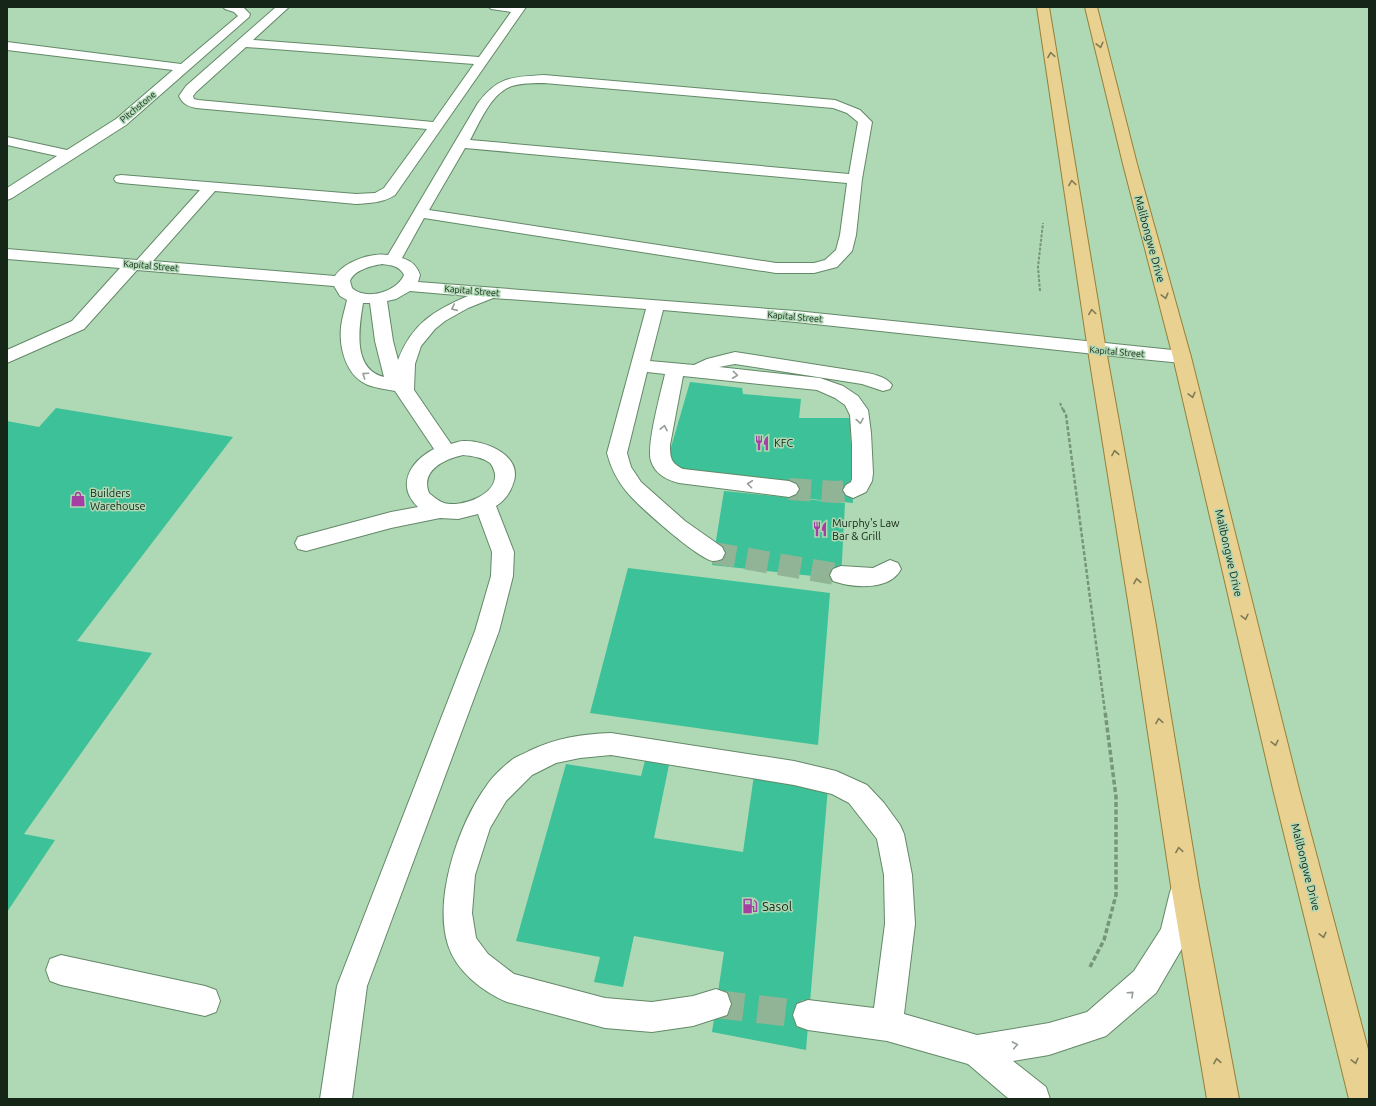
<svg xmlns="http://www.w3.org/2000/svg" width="1376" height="1106" font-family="Ubuntu,sans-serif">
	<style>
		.building { fill: #3dc198 }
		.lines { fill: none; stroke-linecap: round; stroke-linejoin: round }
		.minor-tunnel-far1 { stroke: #90b495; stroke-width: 22; stroke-dasharray: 22 11; stroke-linecap: butt }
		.minor-tunnel { stroke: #90b495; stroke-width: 28; stroke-dasharray: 28 14; stroke-linecap: butt }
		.minor-casing { stroke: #638968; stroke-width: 2 }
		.major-casing { stroke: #968136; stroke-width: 2 }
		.path-far2 { stroke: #76967a; stroke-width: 2; stroke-dasharray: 3 1.5; stroke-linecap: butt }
		.path-far1 { stroke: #76967a; stroke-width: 2.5; stroke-dasharray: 4 2; stroke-linecap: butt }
		.path { stroke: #76967a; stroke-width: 3.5; stroke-dasharray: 5 2.5; stroke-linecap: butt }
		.minor { fill: #fff; fill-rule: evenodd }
		.major { fill: #e9d191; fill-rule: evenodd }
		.oneway { stroke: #7f7b54 }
		.oneway2 { stroke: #969d97 }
		.labels { text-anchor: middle; stroke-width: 3; stroke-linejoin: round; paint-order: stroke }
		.far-street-label { font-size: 9px; fill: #152517; stroke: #afd8b4 }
		.street-label { font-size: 11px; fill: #152517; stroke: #afd8b4 }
		.poi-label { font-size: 11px; fill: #152517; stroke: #afd8b4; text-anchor: start }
		.near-poi-label { font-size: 13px; fill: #152517; stroke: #afd8b4; text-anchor: start }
	</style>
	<rect width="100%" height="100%" fill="#afd8b4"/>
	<!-- building -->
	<g class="building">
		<polygon points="690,382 742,388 743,394 801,399 799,418 850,418 853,503 789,497 665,468"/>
		<polygon points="56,408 233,437 77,641 152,653 24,834 55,840 7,912 7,421 39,427"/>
		<polygon points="724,491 845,503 841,579 712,565"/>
		<polygon points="628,568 830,593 818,745 590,713"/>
		<polygon points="646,757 670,760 654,838 743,852 754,775 828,787 806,1050 712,1032 724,952 634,936 623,987 594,982 600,957 516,941 566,764 641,776"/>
	</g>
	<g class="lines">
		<!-- minor-tunnel-far1 -->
		<g class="minor-tunnel-far1">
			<polyline points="789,489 836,492 853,490"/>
			<polyline points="714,553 841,575"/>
		</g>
		<!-- minor-tunnel -->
		<polyline class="minor-tunnel" points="716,1004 808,1015"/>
		<!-- minor casing -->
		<g class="minor-casing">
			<g id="minor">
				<polygon points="223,7 243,7 250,14 249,17 126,125 12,198 7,200 7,188 57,156 7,145 7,137 67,150 116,119 173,70 7,50 7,42 181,64 238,16 234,12 225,9"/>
				<path d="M276 7H289L253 40 479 57 511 12 491 9 489 7H526L395 195C383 203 369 203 356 204L215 191 153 261 335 276C344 262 371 252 388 255L478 103C498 76 513 77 544 75L835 100 860 110 872 122 862 179 856 235 852 251 837 267 814 273H776L424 218 402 258C412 261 417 266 420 275L418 282 796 311 1182 351 1188 353 1191 357 1188 361 1182 363 1141 359 796 322 663 310 650 361 694 365 707 359 735 352 862 372C872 374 886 376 892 385L890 389 883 391 862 384 735 364 719 367 820 378 843 386 858 396 868 410 871 433 873 473 872 481 866 492 853 498 846 495 843 490 846 485 851 482 852 479V444L850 415 845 405 835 398 817 390 683 376 670 445C670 458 671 463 683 469L789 481 796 484 799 489 796 494 789 497 679 483C667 480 655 474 651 461 646 446 661 392 665 374L647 372 627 453 631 467 641 482 685 521 722 547 725 553 722 559C719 560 716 561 713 561 698 559 637 505 626 491 617 480 611 468 607 453L646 309 493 298 468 308 445 321 435 329 421 346 415 364 414 390 451 444C455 443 459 441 463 441 486 440 524 456 513 484 510 493 504 501 496 506L514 552 513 576 499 631 367 986 352 1099H320L337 986 475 631 491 576 492 552 478 514 458 519 440 518 391 528 306 551 298 549 295 543 298 537 391 512 418 507C395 485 411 461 434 449L395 391C386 389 376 388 368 385 346 376 339 348 341 327 342 318 345 309 347 300L340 296 334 286 137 270 84 329 7 363V350L72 321 120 268 7 259V249L137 260 200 190 121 183 116 182 114 179 116 176 121 175 356 194 375 193 384 188 427 129 196 108C187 106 183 104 179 96L186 86ZM246 47 474 64 433 122 198 100 194 99 193 96 196 92ZM544 83 833 108 847 113 858 122 849 174 470 140C480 122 491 93 512 86 522 83 534 83 544 83ZM465 148 847 183 840 235 836 250 825 260 814 263H776L429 210ZM382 264C391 265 400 266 404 275 397 292 366 301 352 288L350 281C354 270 371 266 382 264ZM410 291 468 296C433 311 412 324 398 360L393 341 387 301 396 299ZM363 303H370L375 341 384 377C352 369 359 328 363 303ZM463 455C472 456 482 457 490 463 493 466 494 470 495 474 497 495 461 508 444 503 438 501 434 497 429 493 420 470 445 459 463 455Z"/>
				<path d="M890 560 898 563 901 569C890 591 853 588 833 581L830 575 833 569 841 566 873 568Z"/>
				<path d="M611 733 794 761 836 771 867 785 884 803 900 825 904 834 912 875 915 924 904 1014 977 1035 1049 1023 1087 1012 1134 971 1161 929 1170 892 1174 882 1184 878 1194 882 1198 892 1189 935 1184 945 1156 993 1106 1036 1049 1055 1013 1061 1046 1087 1050 1099H1009L968 1064 887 1041 808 1030 797 1026 793 1015 797 1004 808 1000 874 1008 885 924 884 875 877 839 849 803 832 794 794 785 611 755 580 758 556 763 532 775 506 801 490 828 475 875 472 913 476 938 488 954 514 974 605 998 652 1002 693 996 716 989 727 993 731 1004 727 1015 693 1026 652 1032 605 1028 507 1002C483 992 456 971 448 945 433 898 459 823 487 785 493 776 504 766 513 759 517 756 524 754 529 751 556 738 582 734 611 733Z"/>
				<polygon points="61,955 205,986 216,990 220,1001 216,1012 205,1016 61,985 50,981 46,970 50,959"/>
			</g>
		</g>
		<!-- major casing -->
		<g class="major-casing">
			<g id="major">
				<polygon points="1037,7 1049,7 1106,350 1155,620 1199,886 1239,1099 1207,1099 1171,886 1131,620 1088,350"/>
				<polygon points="1085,7 1097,7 1137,164 1191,357 1299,789 1369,1053 1369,1099 1349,1099 1273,789 1173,357 1123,164"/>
			</g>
		</g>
		<!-- path-far2 -->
		<g class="path-far2">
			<polyline points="1040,291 1038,267 1043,223"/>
			<polyline points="1060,403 1063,410"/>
		</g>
		<!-- path-far1 -->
		<polyline class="path-far1" points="1063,409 1066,415 1105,712"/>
		<!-- path -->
		<polyline class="path" points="1090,967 1104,940 1116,895 1116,797 1105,711"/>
		<!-- minor -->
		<use href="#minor" class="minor"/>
		<!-- major -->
		<use href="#major" class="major"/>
	</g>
	<!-- one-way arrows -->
	<defs><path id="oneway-chevron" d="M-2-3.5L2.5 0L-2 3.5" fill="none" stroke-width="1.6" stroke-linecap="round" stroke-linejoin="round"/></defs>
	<g class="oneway">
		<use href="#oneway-chevron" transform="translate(1100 45) rotate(76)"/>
		<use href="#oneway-chevron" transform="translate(1051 55) rotate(-99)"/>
		<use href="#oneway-chevron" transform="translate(1072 183) rotate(-99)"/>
		<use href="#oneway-chevron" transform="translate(1165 296) rotate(75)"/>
		<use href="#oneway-chevron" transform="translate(1092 312) rotate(-98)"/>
		<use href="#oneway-chevron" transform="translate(1192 395) rotate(76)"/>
		<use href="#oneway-chevron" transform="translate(1115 453) rotate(-100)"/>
		<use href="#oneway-chevron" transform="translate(1137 581) rotate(-100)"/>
		<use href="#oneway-chevron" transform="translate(1245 617) rotate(77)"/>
		<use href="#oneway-chevron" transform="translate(1159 721) rotate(-99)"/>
		<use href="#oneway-chevron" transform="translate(1275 743) rotate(77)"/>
		<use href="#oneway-chevron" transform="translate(1179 850) rotate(-99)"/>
		<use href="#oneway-chevron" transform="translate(1323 935) rotate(76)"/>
		<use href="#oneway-chevron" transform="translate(1217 1061) rotate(-100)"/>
		<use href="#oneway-chevron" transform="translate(1355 1061) rotate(76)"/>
	</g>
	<g class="oneway2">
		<use href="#oneway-chevron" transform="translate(454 308) rotate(156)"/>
		<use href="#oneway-chevron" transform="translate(365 375) rotate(-146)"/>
		<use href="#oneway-chevron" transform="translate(735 375) rotate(6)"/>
		<use href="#oneway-chevron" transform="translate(860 421) rotate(80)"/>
		<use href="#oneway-chevron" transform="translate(664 428) rotate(-78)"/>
		<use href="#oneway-chevron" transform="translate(750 484) rotate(-173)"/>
		<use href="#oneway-chevron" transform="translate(1131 994) rotate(-42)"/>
		<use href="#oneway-chevron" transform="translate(1015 1045) rotate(-11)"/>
	</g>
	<!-- icons -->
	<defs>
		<g id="restaurant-bare" transform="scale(1.2)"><path d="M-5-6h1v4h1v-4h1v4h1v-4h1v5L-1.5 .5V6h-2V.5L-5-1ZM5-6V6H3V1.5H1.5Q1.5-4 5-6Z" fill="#a53fa4" stroke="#afd8b4" stroke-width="2.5" paint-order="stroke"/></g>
		<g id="shop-bare" transform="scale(1.2)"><path d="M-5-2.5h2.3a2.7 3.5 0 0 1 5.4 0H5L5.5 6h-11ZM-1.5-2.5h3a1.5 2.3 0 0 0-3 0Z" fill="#a53fa4" stroke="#afd8b4" stroke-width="2.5" paint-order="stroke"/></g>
		<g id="fuel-bare" transform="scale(1.2)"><path d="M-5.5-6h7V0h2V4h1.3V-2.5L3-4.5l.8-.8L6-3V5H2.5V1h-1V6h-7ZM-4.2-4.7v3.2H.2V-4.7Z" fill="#a53fa4" stroke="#afd8b4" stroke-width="2.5" paint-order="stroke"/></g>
	</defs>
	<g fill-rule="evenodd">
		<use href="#restaurant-bare" x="762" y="443"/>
		<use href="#shop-bare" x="78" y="499"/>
		<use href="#restaurant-bare" x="820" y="529"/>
		<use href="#fuel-bare" x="750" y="906"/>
	</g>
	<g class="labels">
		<!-- far-street labels -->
		<g class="far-street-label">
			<text transform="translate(138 107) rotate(-40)" y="3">Pitchstone</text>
			<text transform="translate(151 266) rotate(5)" y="3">Kapital Street</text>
			<text transform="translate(472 291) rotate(5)" y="3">Kapital Street</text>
			<text transform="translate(795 317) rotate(5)" y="3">Kapital Street</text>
			<text transform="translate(1117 352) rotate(5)" y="3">Kapital Street</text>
		</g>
		<!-- street labels -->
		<g class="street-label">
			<text transform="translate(1150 239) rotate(75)" y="4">Malibongwe Drive</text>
			<text transform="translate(1229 553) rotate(77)" y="4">Malibongwe Drive</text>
			<text transform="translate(1306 867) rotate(76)" y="4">Malibongwe Drive</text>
		</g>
		<!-- poi labels -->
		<g class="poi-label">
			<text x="774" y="447">KFC</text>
			<text x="90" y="497">Builders<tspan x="90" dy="13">Warehouse</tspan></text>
			<text x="832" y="527">Murphy's Law<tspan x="832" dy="13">Bar &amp; Grill</tspan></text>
		</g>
		<!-- near-poi labels -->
		<g class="near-poi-label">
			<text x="762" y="911">Sasol</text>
		</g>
	</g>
	<!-- border -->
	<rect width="1376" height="1106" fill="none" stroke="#152517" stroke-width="16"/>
</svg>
